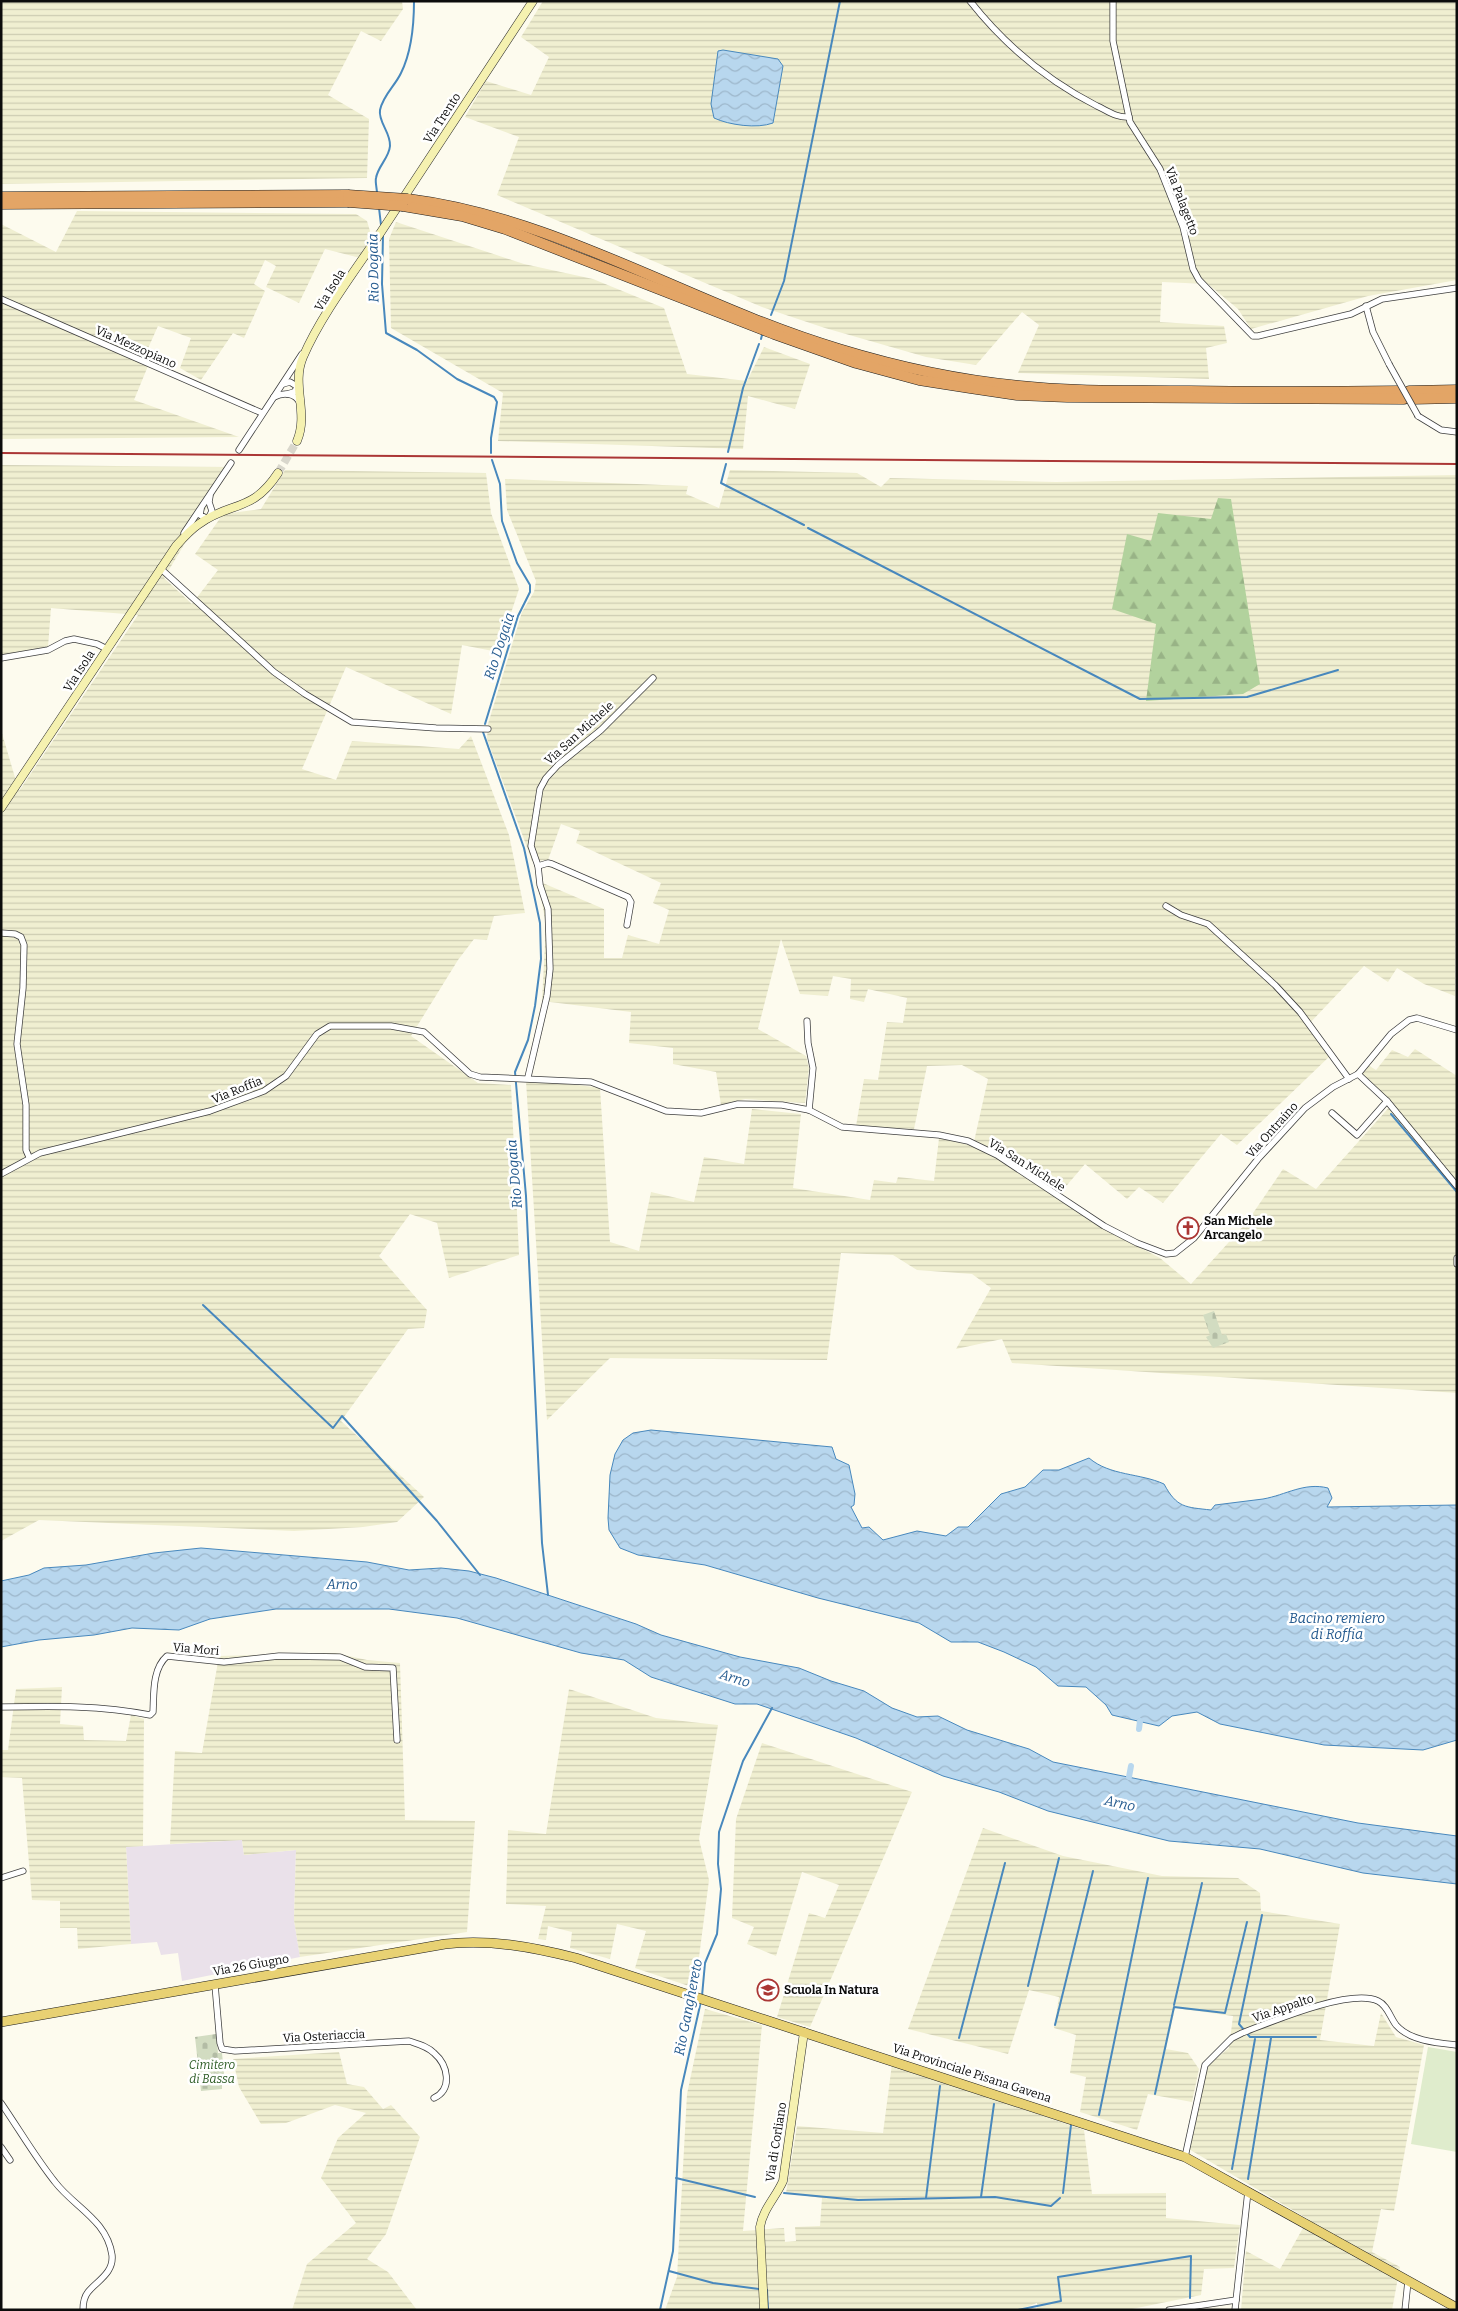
<svg xmlns="http://www.w3.org/2000/svg" width="1458" height="2311" font-family="Bitter,serif">
	<style>
		.industrial { fill: #eae1ea }
		.farmland { fill: url(#farmland-rules) }
		.forest { fill: url(#forest-firs) }
		.cemetery { fill: url(#cemetery-stones) }
		.pitch { fill: #dfeccc }
		.water { fill: url(#water-waves); stroke: #4888bd }
		.lines { fill: none; stroke-linecap: round; stroke-linejoin: round }
		.stream { stroke: #4888bd; stroke-width: 2 }
		.canal { stroke: #b8d7ee; stroke-width: 6 }
		.secondary-tunnel { stroke: #d9d7cc; stroke-width: 8; stroke-dasharray: 8 4; stroke-linecap: butt }
		.street-casing { stroke: #3f3f3f; stroke-width: 7 }
		.secondary-casing { stroke: #2e2e2e; stroke-width: 9 }
		.primary-casing { stroke: #1d1d1d; stroke-width: 10 }
		.highway-casing { stroke: #1d1d1d; stroke-width: 11 }
		.street { stroke: #fff; stroke-width: 5.5 }
		.secondary { stroke: #f5f1b0; stroke-width: 8 }
		.primary { stroke: #e8d173; stroke-width: 9 }
		.highway { stroke: #e3a566; stroke-width: 10 }
		.rail { stroke: #ab3635; stroke-width: 2 }
		.street-bridge-casing { stroke: #3f3f3f; stroke-width: 7; stroke-linecap: butt }
		.highway-bridge-casing { stroke: #1d1d1d; stroke-width: 11; stroke-linecap: butt }
		.street-bridge { stroke: #fff; stroke-width: 5.5 }
		.highway-bridge { stroke: #e3a566; stroke-width: 10 }
		.labels { text-anchor: middle; stroke-width: 5; stroke-linejoin: round; paint-order: stroke }
		.street-label { font-size: 12px; fill: #0c0c0c; stroke: #fff }
		.poi-label { font-size: 12px; font-weight: bold; fill: #0c0c0c; stroke: #fff; text-anchor: start }
		.park-label { font-size: 12px; font-style: italic; fill: #2d5c25; stroke: #fff }
		.water-label { font-size: 14px; font-style: italic; fill: #255b8f; stroke: #fff }
	</style>
	<defs>
		<pattern id="farmland-rules" width="6" height="5" patternUnits="userSpaceOnUse" patternTransform="scale(1.25)"><rect width="6" height="5" fill="#f0efd1"/><path d="M0 2.5h6" fill="none" stroke="#cdccb2"/></pattern>
		<pattern id="forest-firs" width="22" height="20" patternUnits="userSpaceOnUse" patternTransform="scale(1.25)"><rect width="22" height="20" fill="#b2d29d"/><path d="M5 1l3.5 6h-7zM16 11l3.5 6h-7z" fill="#98b386"/></pattern>
		<pattern id="cemetery-stones" width="16" height="16" patternUnits="userSpaceOnUse" patternTransform="scale(1.25)"><rect width="16" height="16" fill="#d2dcc1"/><path d="M2 7V4a2 2 0 0 1 4 0v3zM10 15v-3a2 2 0 0 1 4 0v3z" fill="#b3bca5"/></pattern>
		<pattern id="water-waves" width="16" height="10" patternUnits="userSpaceOnUse" patternTransform="scale(1.25)"><rect width="16" height="10" fill="#b8d7ee"/><path d="M0 5q4-4 8 0t8 0" fill="none" stroke="#9db7cb"/></pattern>
	</defs>
	<rect width="100%" height="100%" fill="#fdfbee"/>
	<!-- industrial -->
	<polygon class="industrial" points="242,1840 244,1855 296,1850 294,1920 300,1957 182,1981 178,1953 161,1955 157,1942 131,1944 126,1847"/>
	<!-- farmland -->
	<g class="farmland">
		<polygon points="1,1 402,1 403,9 381,41 361,31 328,95 369,119 367,178 1,184"/>
		<polygon points="543,1 1457,1 1457,280 1368,296 1251,329 1238,309 1208,284 1162,282 1160,322 1224,326 1227,343 1206,348 1209,379 1018,373 1039,325 1022,312 976,365 926,357 825,328 762,307 497,195 519,137 465,117 486,81 531,95 549,57 521,37"/>
		<polygon points="77,211 356,214 367,221 375,248 368,260 325,249 299,303 266,287 276,266 265,260 254,284 265,291 244,338 233,333 201,380 180,368 191,338 158,326 141,364 148,366 134,400 239,437 1,439 1,224 56,252"/>
		<polygon points="396,222 524,264 593,279 664,308 687,374 747,381 764,347 810,364 795,409 748,396 743,449 498,441 503,393 391,328 389,239"/>
		<polygon points="1,465 231,467 164,578 192,604 218,570 195,554 223,514 261,509 285,470 486,473 491,513 519,589 498,652 462,645 451,714 346,667 302,769 336,780 352,741 459,749 471,736 509,835 525,913 494,916 487,940 474,939 458,960 411,1036 478,1083 511,1085 519,1255 449,1278 437,1223 410,1214 379,1256 427,1310 424,1328 408,1329 341,1421 424,1497 397,1522 363,1527 294,1531 39,1520 1,1541 1,730 19,791 138,615 51,608 48,647 1,655"/>
		<polygon points="730,470 857,473 881,487 890,478 1056,482 1457,475 1455,996 1424,984 1397,968 1388,982 1364,966 1308,1025 1331,1055 1237,1145 1221,1134 1163,1203 1139,1187 1127,1199 1085,1164 1056,1198 1099,1226 1160,1258 1191,1284 1247,1222 1283,1169 1316,1189 1393,1103 1362,1073 1368,1065 1376,1070 1392,1050 1408,1057 1415,1049 1457,1076 1457,1393 1012,1363 1002,1339 956,1349 991,1288 972,1274 917,1270 893,1255 841,1253 827,1360 610,1358 547,1420 526,1081 578,1085 600,1088 610,1242 639,1251 651,1192 694,1202 704,1157 744,1164 752,1109 801,1114 793,1188 870,1200 874,1180 896,1183 898,1177 934,1181 939,1138 973,1146 988,1079 962,1065 927,1066 914,1129 856,1126 864,1079 878,1080 887,1022 903,1023 907,998 868,989 864,1002 850,999 851,979 833,976 828,996 800,994 781,939 758,1029 806,1056 809,1068 805,1103 745,1099 721,1105 716,1072 673,1064 673,1048 629,1043 631,1012 542,1001 546,925 538,881 604,909 604,958 622,958 628,935 659,944 669,910 653,903 661,883 576,843 580,831 561,824 548,860 532,861 487,739 488,724 522,612 534,592 536,581 507,510 505,479 688,486 686,494 719,508"/>
		<polygon points="335,1653 367,1660 400,1663 405,1820 475,1821 467,1932 300,1957 294,1920 296,1850 244,1855 242,1840 170,1844 175,1751 202,1753 219,1656"/>
		<polygon points="62,1687 60,1724 83,1726 84,1740 126,1741 131,1715 144,1719 143,1846 126,1847 131,1944 78,1949 77,1928 60,1928 60,1901 32,1900 22,1778 1,1777 1,1750 8,1750 16,1689"/>
		<polygon points="569,1689 656,1718 718,1725 699,1839 709,1880 695,1988 635,1968 646,1931 617,1924 610,1959 570,1948 572,1932 548,1926 546,1940 538,1939 546,1906 506,1904 508,1830 546,1834"/>
		<polygon points="762,1743 912,1792 810,2027 777,2017 809,1913 825,1918 839,1885 802,1872 776,1956 747,1944 754,1927 732,1918 736,1819"/>
		<polygon points="983,1828 1063,1856 1162,1876 1238,1878 1260,1893 1261,1911 1340,1924 1320,2040 1374,2046 1381,2013 1396,2037 1424,2045 1394,2211 1381,2209 1372,2252 1400,2267 1392,2310 1241,2310 1246,2251 1280,2269 1308,2219 1187,2148 1206,2067 1229,2048 1233,2016 1175,2008 1166,2049 1188,2053 1199,2069 1192,2102 1148,2094 1137,2130 1080,2112 1086,2077 1070,2073 1076,2035 1054,2028 1059,1997 1029,1990 1008,2054 908,2029"/>
		<polygon points="705,2009 762,2025 743,2231 784,2228 785,2242 796,2241 795,2227 820,2226 822,2198 786,2193 797,2126 883,2133 892,2064 1084,2130 1092,2194 1166,2193 1166,2218 1240,2225 1234,2268 1204,2269 1201,2295 1127,2310 1037,2310 1037,2303 1018,2310 665,2310 677,2277 687,2094"/>
		<polygon points="339,2052 347,2084 364,2087 383,2109 391,2105 420,2137 386,2234 367,2259 388,2272 417,2310 292,2310 307,2264 356,2223 321,2178 338,2138 366,2113 335,2105 286,2123 261,2124 239,2087 233,2059"/>
	</g>
	<!-- forest -->
	<polygon class="forest" points="1218,498 1231,499 1260,684 1243,694 1146,701 1156,624 1112,609 1127,534 1151,541 1158,513 1211,519"/>
	<!-- cemetery -->
	<g class="cemetery">
		<polygon points="1214,1311 1222,1335 1226,1334 1229,1342 1213,1348 1206,1337 1210,1335 1203,1315"/>
		<polygon points="216,2034 218,2053 222,2053 225,2084 222,2085 222,2089 201,2091 195,2037"/>
	</g>
	<!-- pitch -->
	<polygon class="pitch" points="1428,2047 1457,2052 1457,2152 1411,2144"/>
	<!-- water -->
	<g class="water">
		<path d="M723 50 778 59 783 66 773 123C757 129 729 125 714 118L711 104 718 51Z"/>
		<path d="M651 1430 832 1447 836 1459 849 1465 855 1494 854 1505 851 1507 862 1528 869 1527 883 1540 917 1531 946 1536 958 1527H968L1001 1494 1025 1487 1043 1470H1059L1089 1458C1110 1476 1140 1473 1164 1484 1177 1508 1185 1507 1211 1510L1215 1505C1231 1503 1247 1501 1263 1499 1286 1495 1304 1482 1328 1488L1332 1498 1327 1507 1457 1505V1740L1423 1750 1324 1745 1220 1724 1197 1712 1172 1716 1159 1726 1112 1715 1106 1705 1086 1687 1058 1686 1036 1667 1004 1652 978 1642H951L919 1623 818 1598 705 1565 638 1555 620 1548 609 1530 608 1518 610 1475 615 1454 623 1440 633 1433Z"/>
		<polygon points="201,1548 367,1562 409,1570 441,1568 469,1571 496,1578 636,1624 661,1635 740,1657 799,1668 831,1681 864,1691 892,1708 917,1717 938,1716 967,1730 1029,1749 1053,1762 1358,1823 1457,1836 1457,1884 1363,1873 1260,1849 1169,1841 1048,1811 999,1792 943,1776 856,1738 757,1704 735,1704 651,1677 624,1660 581,1653 457,1618 389,1609 276,1609 210,1619 179,1630 132,1628 94,1635 39,1640 1,1647 1,1581 29,1575 44,1568 86,1565 154,1553"/>
	</g>
	<g class="lines">
		<!-- stream -->
		<g class="stream">
			<path d="M377 193C377 189 375 182 376 178 378 166 389 158 390 146 391 133 378 122 380 110 383 95 395 86 401 73 412 51 414 25 414 1"/>
			<polyline points="379,208 381,225"/>
			<polyline points="383,235 382,284 386,333 417,350 457,379 494,397 497,402 491,438 491,453"/>
			<polyline points="771,315 784,281 840,1"/>
			<polyline points="761,339 762,335"/>
			<polyline points="728,452 743,388 759,344"/>
			<polyline points="726,464 721,483 804,525"/>
			<polyline points="808,528 1140,699 1247,697 1338,670"/>
			<polyline points="485,724 518,616 530,592 530,585 517,563 502,521 500,484 492,460"/>
			<polyline points="483,732 524,848 540,923 541,959 535,1006 528,1040 515,1072 526,1196 542,1543 548,1595"/>
			<polyline points="1391,1114 1457,1192"/>
			<polyline points="203,1305 333,1428 342,1416 437,1521 480,1575"/>
			<polyline points="1262,1915 1239,2024 1250,2037 1316,2037"/>
			<polyline points="1028,1986 1059,1858"/>
			<polyline points="702,1996 705,1963 717,1934 721,1889 718,1864 719,1832 743,1761 772,1708"/>
			<polyline points="1174,2005 1202,1883"/>
			<polyline points="1055,2025 1093,1871"/>
			<polyline points="959,2038 1005,1863"/>
			<polyline points="1155,2094 1174,2007 1225,2013 1247,1922"/>
			<polyline points="1099,2115 1148,1878"/>
			<polyline points="1232,2169 1255,2039"/>
			<polyline points="676,2178 755,2197"/>
			<polyline points="1248,2179 1271,2038"/>
			<polyline points="784,2193 858,2200 995,2197 1051,2206 1060,2198"/>
			<polyline points="1063,2193 1071,2125"/>
			<polyline points="981,2197 994,2104"/>
			<polyline points="926,2198 940,2086"/>
			<polyline points="669,2271 713,2283 759,2289"/>
			<polyline points="767,2290 768,2310"/>
			<polyline points="660,2310 673,2251 681,2090 701,2001"/>
			<polyline points="1018,2310 1061,2301 1058,2277 1191,2256 1190,2298"/>
		</g>
		<!-- canal -->
		<g class="canal">
			<polyline points="1139,1729 1140,1721"/>
			<polyline points="1129,1777 1131,1766"/>
		</g>
		<!-- secondary-tunnel -->
		<polyline class="secondary-tunnel" points="278,473 297,441"/>
		<!-- street casing -->
		<g class="street-casing">
			<g id="street">
				<path d="M970 1C1004 44 1048 81 1097 106 1108 111 1117 118 1129 117"/>
				<polyline points="1113,1 1113,41 1130,122 1160,169 1183,227 1193,269 1199,280 1253,336 1258,336 1351,314 1382,299 1457,288"/>
				<polyline points="1,299 262,413"/>
				<polyline points="1366,306 1373,332 1389,364"/>
				<polyline points="283,384 290,382 298,387 294,392 287,394"/>
				<path d="M274 397C284 392 295 393 300 403"/>
				<polyline points="1418,416 1441,430 1457,432"/>
				<polyline points="239,450 302,354"/>
				<polyline points="201,509 200,515 208,519 212,511 209,502 210,496"/>
				<polyline points="184,533 231,463"/>
				<polyline points="160,568 274,672 305,694 352,722 436,728 488,729"/>
				<polyline points="1,658 48,650 65,641 74,639 97,644 107,649"/>
				<polyline points="538,866 548,863 552,864 628,897 631,902 627,925"/>
				<polyline points="1166,906 1181,915 1208,924 1275,985 1300,1012 1349,1079"/>
				<polyline points="1,933 15,934 21,937 24,945 23,988 17,1044 26,1105 26,1150 29,1157"/>
				<polyline points="807,1021 808,1043 813,1068 809,1110"/>
				<polyline points="1358,1074 1387,1101 1457,1186"/>
				<polyline points="528,1077 547,996 550,969 548,909 540,885 538,866 531,846 540,789 546,778 558,765 601,730 653,678"/>
				<polyline points="1332,1113 1357,1135 1387,1101"/>
				<polyline points="1,1174 40,1153 210,1111 264,1091 286,1076 317,1034 330,1026 391,1026 424,1032 470,1074 480,1077 591,1082 666,1111 701,1113 738,1104 782,1105 809,1110 842,1127 939,1135 968,1141 997,1155 1104,1226 1137,1243 1166,1254 1175,1253 1194,1238 1258,1159 1305,1108 1333,1087 1358,1074 1391,1034 1409,1020 1417,1018 1457,1030"/>
				<polyline points="1457,1258 1457,1264"/>
				<path d="M1 1707C52 1706 101 1705 150 1715L153 1712C154 1694 152 1669 167 1656L224 1662 279 1656 340 1657 365 1667 393 1668 397 1740"/>
				<polyline points="1,1878 23,1871"/>
				<path d="M215 1985 220 2043 222 2049 235 2051 409 2041C418 2044 427 2046 434 2053 448 2065 453 2089 434 2098"/>
				<path d="M1 2103C19 2129 35 2157 55 2182 74 2207 107 2220 112 2255 114 2273 97 2281 88 2292 84 2297 83 2304 83 2310"/>
				<polyline points="1,2147 10,2160"/>
				<path d="M1185 2157 1205 2065 1232 2038 1242 2033C1271 2022 1350 1988 1378 2001 1387 2005 1390 2017 1396 2025 1410 2041 1437 2043 1457 2045"/>
				<polyline points="1169,2310 1236,2300"/>
				<polyline points="1235,2310 1248,2191"/>
				<polyline points="1405,2310 1408,2281"/>
			</g>
		</g>
		<!-- secondary casing -->
		<g class="secondary-casing">
			<g id="secondary">
				<path d="M297 441C309 413 291 385 303 357 320 317 354 272 379 235 430 157 481 79 533 1"/>
				<path d="M1 808 176 546C183 538 190 530 199 524 231 501 252 513 278 473"/>
				<path d="M764 2310 760 2227C763 2209 776 2197 783 2181L804 2032"/>
			</g>
		</g>
		<!-- primary casing -->
		<g class="primary-casing">
			<path id="primary" d="M1 2022 445 1944C491 1939 532 1947 576 1958L1185 2157 1457 2308"/>
		</g>
		<!-- highway casing -->
		<g class="highway-casing">
			<g id="highway">
				<polyline points="1,197 348,195"/>
				<path d="M408 199C560 218 694 306 839 349 898 367 958 380 1020 386 1076 392 1133 390 1189 391 1259 392 1329 392 1399 391"/>
				<polyline points="1,204 348,202"/>
				<polyline points="403,206 462,216 505,229 774,334 856,363 919,380 970,388 1017,395 1067,397 1404,399"/>
				<polyline points="1409,391 1457,390"/>
				<polyline points="1413,399 1457,398"/>
			</g>
		</g>
		<!-- street -->
		<use href="#street" class="street"/>
		<!-- secondary -->
		<use href="#secondary" class="secondary"/>
		<!-- primary -->
		<use href="#primary" class="primary"/>
		<!-- highway -->
		<use href="#highway" class="highway"/>
		<!-- rail -->
		<polyline class="rail" points="1,453 1457,464"/>
		<!-- street-bridge casing -->
		<g class="street-bridge-casing">
			<polyline id="street-bridge" points="1389,364 1418,416"/>
		</g>
		<!-- highway-bridge casing -->
		<g class="highway-bridge-casing">
			<g id="highway-bridge">
				<polyline points="348,195 408,199"/>
				<polyline points="348,202 403,206"/>
			</g>
		</g>
		<!-- street-bridge -->
		<use href="#street-bridge" class="street-bridge"/>
		<!-- highway-bridge -->
		<use href="#highway-bridge" class="highway-bridge"/>
	</g>
	<!-- icons -->
	<defs>
		<g id="church-ring" transform="scale(1.125)"><circle r="9.5" fill="#fff" stroke="#ab3635" stroke-width="1.5"/><path d="M-1.2-6h2.4v3.5h3.3v2.4h-3.3V6h-2.4V-.1h-3.3v-2.4h3.3Z" fill="#ab3635"/></g>
		<g id="school-ring" transform="scale(1.125)"><circle r="9.5" fill="#fff" stroke="#ab3635" stroke-width="1.5"/><path d="M0-5L7-2L0 1L-7-2ZM-4 1L0 2.5L4 1V4Q0 6-4 4Z" fill="#ab3635"/></g>
	</defs>
	<g fill-rule="evenodd">
		<use href="#church-ring" x="1188" y="1228"/>
		<use href="#school-ring" x="768" y="1990"/>
	</g>
	<g class="labels">
		<!-- street labels -->
		<g class="street-label">
			<text transform="translate(442 118) rotate(-57)" y="4">Via Trento</text>
			<text transform="translate(1182 201) rotate(69)" y="4">Via Palagetto</text>
			<text transform="translate(330 290) rotate(-58)" y="4">Via Isola</text>
			<text transform="translate(136 347) rotate(24)" y="4">Via Mezzopiano</text>
			<text transform="translate(79 671) rotate(-57)" y="4">Via Isola</text>
			<text transform="translate(579 733) rotate(-42)" y="4">Via San Michele</text>
			<text transform="translate(237 1090) rotate(-22)" y="4">Via Roffia</text>
			<text transform="translate(1272 1130) rotate(-48)" y="4">Via Ontraino</text>
			<text transform="translate(1027 1165) rotate(32)" y="4">Via San Michele</text>
			<text transform="translate(196 1649) rotate(5)" y="4">Via Mori</text>
			<text transform="translate(251 1965) rotate(-10)" y="4">Via 26 Giugno</text>
			<text transform="translate(1283 2008) rotate(-19)" y="4">Via Appalto</text>
			<text transform="translate(324 2036) rotate(-3)" y="4">Via Osteriaccia</text>
			<text transform="translate(972 2073) rotate(18)" y="4">Via Provinciale Pisana Gavena</text>
			<text transform="translate(776 2142) rotate(-81)" y="4">Via di Corliano</text>
		</g>
		<!-- poi labels -->
		<g class="poi-label">
			<text x="1204" y="1225">San Michele<tspan x="1204" dy="14">Arcangelo</tspan></text>
			<text x="784" y="1994">Scuola In Natura</text>
		</g>
		<!-- park labels -->
		<g class="park-label">
			<text x="212" y="2069">Cimitero<tspan x="212" dy="14">di Bassa</tspan></text>
		</g>
		<!-- water labels -->
		<g class="water-label">
			<text transform="translate(373 268) rotate(-91)" y="5">Rio Dogaia</text>
			<text transform="translate(499 646) rotate(-72)" y="5">Rio Dogaia</text>
			<text transform="translate(514 1174) rotate(-95)" y="5">Rio Dogaia</text>
			<text transform="translate(342 1584) rotate(1)" y="5">Arno</text>
			<text x="1337" y="1623">Bacino remiero<tspan x="1337" dy="16">di Roffia</tspan></text>
			<text transform="translate(735 1678) rotate(17)" y="5">Arno</text>
			<text transform="translate(1120 1803) rotate(13)" y="5">Arno</text>
			<text transform="translate(688 2007) rotate(-79)" y="5">Rio Ganghereto</text>
		</g>
	</g>
	<!-- border -->
	<rect width="1458" height="2311" fill="none" stroke="#0c0c0c" stroke-width="5"/>
</svg>
